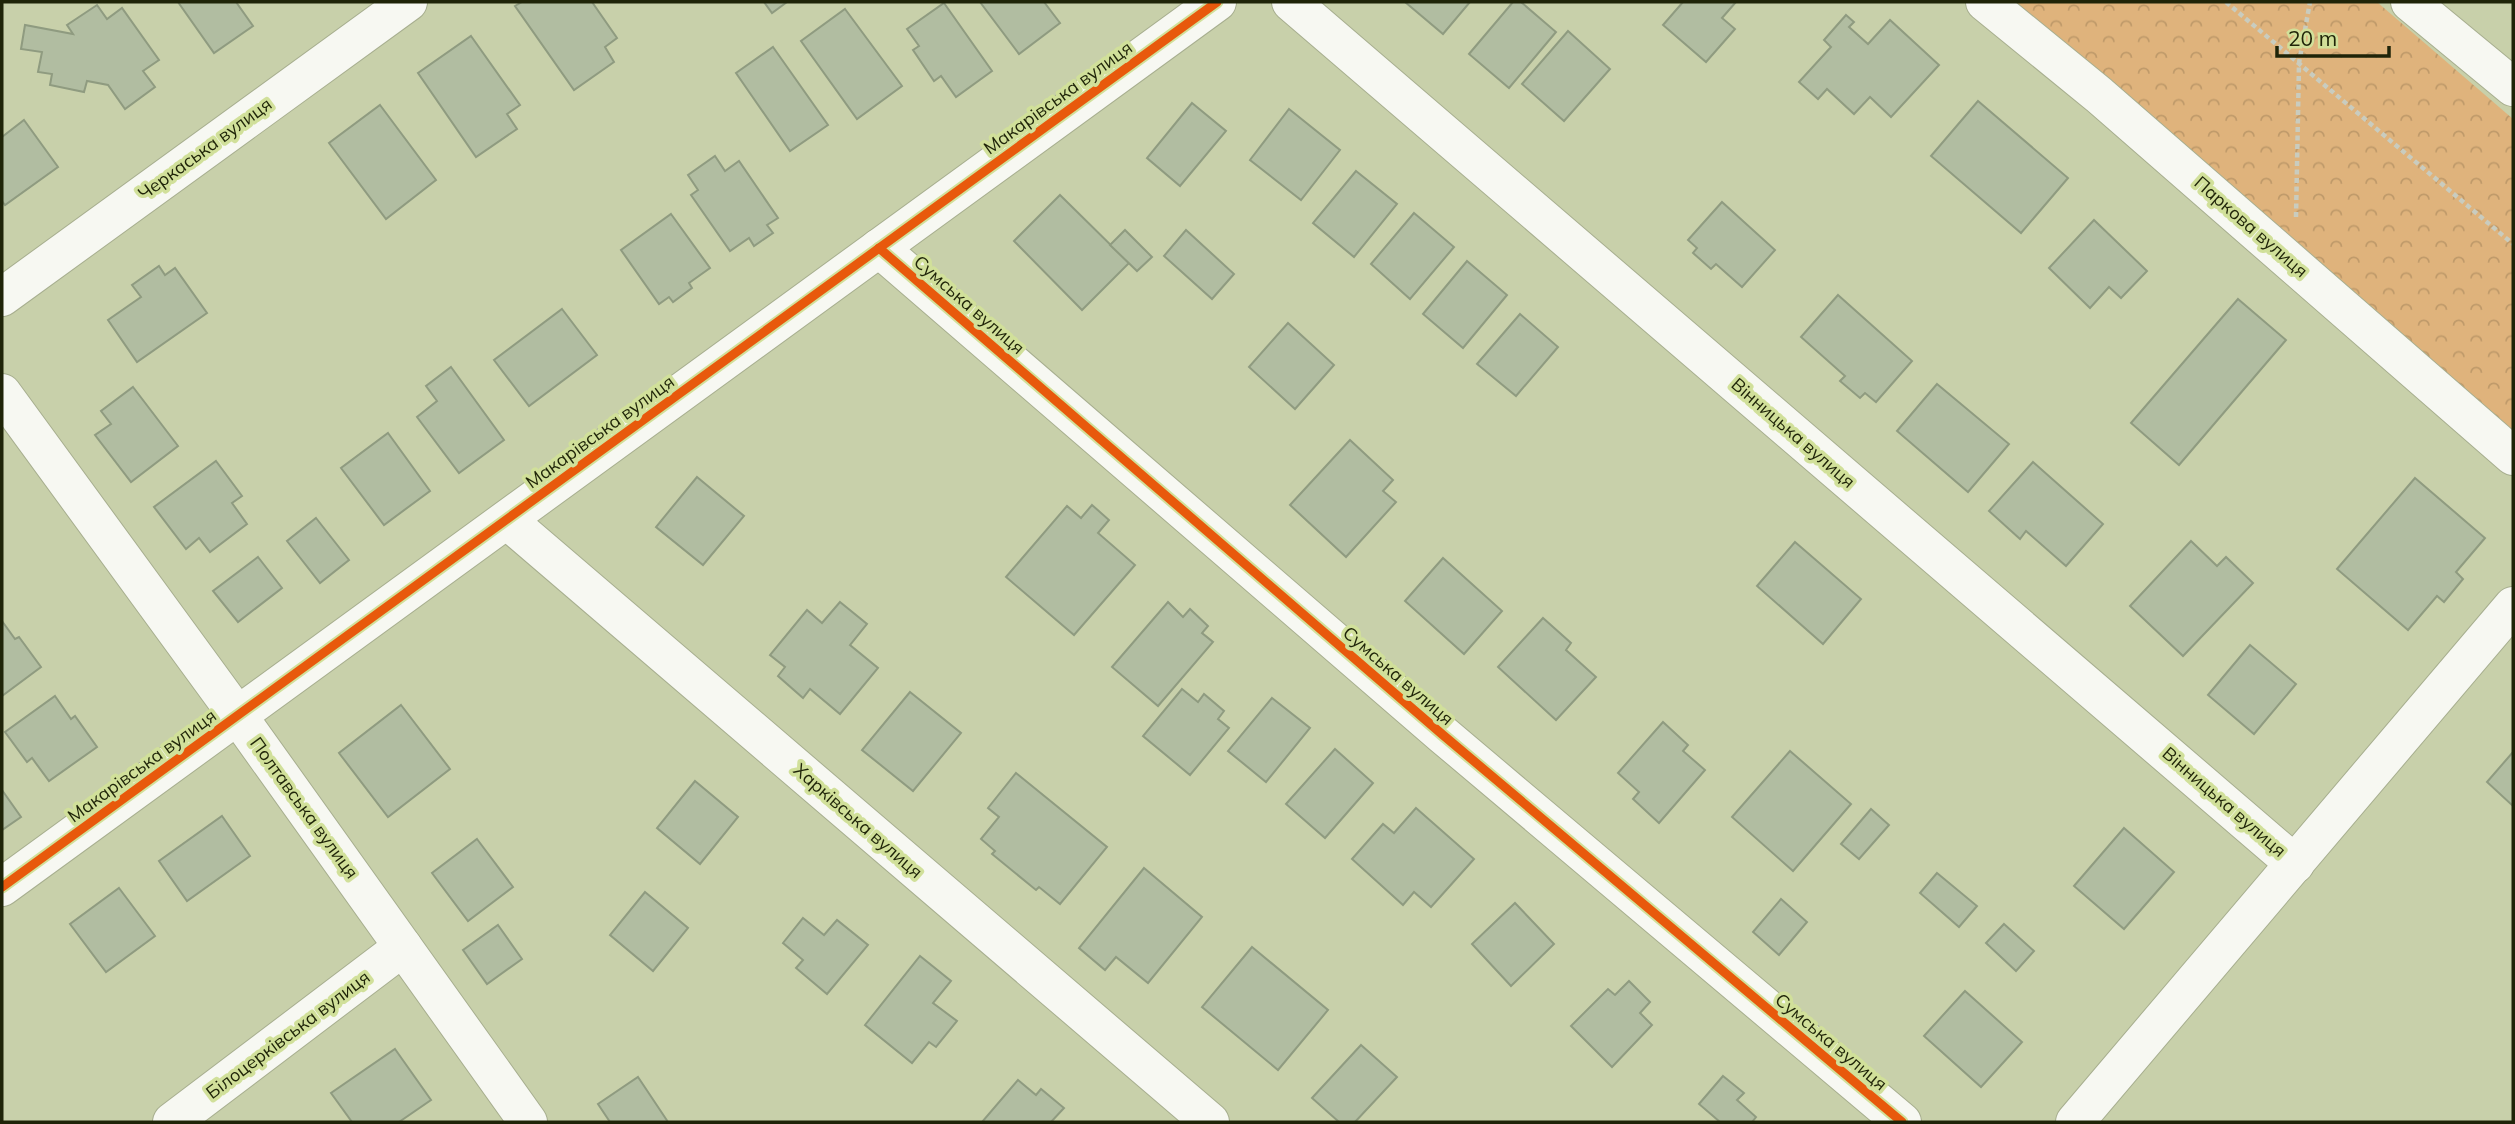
<svg xmlns="http://www.w3.org/2000/svg" width="2515" height="1124" font-family="Mulish,sans-serif">
	<style>
		.park { fill: url(#park-crowns) }
		.building { fill: #b1bda1; stroke: #8f9b80; stroke-width: 2 }
		.lines { fill: none; stroke-linecap: round; stroke-linejoin: round }
		.minor-casing { stroke: #a7ae8f; stroke-width: 40 }
		.path { stroke: #c9ccbf; stroke-width: 4.5; stroke-dasharray: 5 3.5; stroke-linecap: butt }
		.minor { stroke: #f7f8f2; stroke-width: 38 }
		.cycleway-casing { stroke: #d1e09a; stroke-width: 13 }
		.cycleway { stroke: #e8590c; stroke-width: 9 }
		.labels { text-anchor: middle; stroke-width: 7; stroke-linejoin: round; paint-order: stroke }
		.street-label { font-size: 18px; fill: #1f2408; stroke: #d1e09a }
	</style>
	<defs>
		<pattern id="park-crowns" width="20" height="18" patternUnits="userSpaceOnUse" patternTransform="scale(1.75)"><rect width="20" height="18" fill="#dfb37c"/><path d="M2 6a3 3 0 1 1 6 0M12 15a3 3 0 1 1 6 0" fill="none" stroke="#bf9a6a"/></pattern>
	</defs>
	<rect width="100%" height="100%" fill="#c8d0aa"/>
	<!-- park -->
	<polygon class="park" points="2004,2 2377,2 2513,119 2513,432"/>
	<!-- building -->
	<g class="building">
		<polygon points="178,2 236,2 253,26 214,53"/>
		<polygon points="522,2 592,2 617,38 605,47 614,62 574,90 515,6"/>
		<polygon points="764,2 787,2 772,13"/>
		<polygon points="980,2 1044,2 1060,23 1019,54"/>
		<polygon points="1405,2 1470,2 1443,34"/>
		<polygon points="1513,2 1521,2 1556,32 1509,88 1469,54"/>
		<polygon points="1683,2 1736,2 1722,18 1735,29 1706,62 1663,25"/>
		<polygon points="944,3 992,71 956,97 941,76 934,81 913,50 919,46 907,29"/>
		<polygon points="97,5 107,19 122,8 159,60 143,71 155,87 125,109 108,85 87,81 84,92 50,85 52,74 38,72 42,52 21,49 25,25 73,34 67,25"/>
		<polygon points="845,9 902,86 857,119 801,41"/>
		<polygon points="1846,15 1854,22 1849,27 1868,44 1890,20 1939,65 1891,117 1870,97 1854,114 1827,89 1818,99 1799,82 1831,47 1824,40"/>
		<polygon points="1568,31 1610,69 1564,121 1522,84"/>
		<polygon points="471,36 520,105 507,114 517,129 476,157 418,73"/>
		<polygon points="773,47 828,125 790,151 736,73"/>
		<polygon points="1978,101 2068,178 2021,233 1931,156"/>
		<polygon points="1192,103 1226,131 1180,186 1147,158"/>
		<polygon points="380,105 436,180 386,219 329,143"/>
		<polygon points="1289,109 1340,150 1301,200 1250,160"/>
		<polygon points="24,120 58,167 5,205 2,201 2,137"/>
		<polygon points="715,156 725,171 739,161 778,218 767,225 773,233 754,246 749,238 730,251 691,195 698,190 688,175"/>
		<polygon points="1356,171 1397,204 1354,257 1313,223"/>
		<polygon points="1060,195 1129,263 1082,310 1014,241"/>
		<polygon points="1722,202 1775,250 1742,287 1716,264 1711,269 1693,253 1697,248 1688,240"/>
		<polygon points="1414,213 1454,247 1410,299 1371,264"/>
		<polygon points="671,214 710,268 689,283 692,288 673,302 669,297 659,304 621,250"/>
		<polygon points="2094,220 2147,271 2121,298 2109,287 2090,308 2049,268"/>
		<polygon points="1125,230 1152,257 1137,271 1110,245"/>
		<polygon points="1186,230 1234,274 1212,299 1164,256"/>
		<polygon points="1467,261 1507,295 1463,348 1423,314"/>
		<polygon points="159,266 165,275 175,268 207,313 137,362 108,320 141,297 132,285"/>
		<polygon points="1838,295 1912,361 1876,402 1865,393 1860,398 1840,381 1845,376 1801,337"/>
		<polygon points="2238,299 2286,340 2179,465 2131,423"/>
		<polygon points="562,309 597,355 529,406 494,360"/>
		<polygon points="1520,314 1558,347 1516,396 1477,364"/>
		<polygon points="1288,323 1334,365 1295,409 1249,367"/>
		<polygon points="451,367 504,440 459,473 417,417 437,401 426,386"/>
		<polygon points="1937,384 2009,444 1968,492 1897,431"/>
		<polygon points="133,387 178,446 131,482 95,435 111,424 101,411"/>
		<polygon points="388,433 430,491 384,525 341,468"/>
		<polygon points="1350,440 1393,480 1383,491 1396,502 1346,557 1290,505"/>
		<polygon points="216,461 242,496 232,503 247,524 210,552 199,538 186,549 154,507"/>
		<polygon points="2033,462 2103,524 2066,566 2026,531 2020,539 1989,511"/>
		<polygon points="697,477 744,516 703,565 656,527"/>
		<polygon points="2415,478 2485,538 2456,572 2463,579 2444,602 2437,596 2408,630 2337,569"/>
		<polygon points="1092,505 1109,520 1098,533 1135,565 1074,635 1006,577 1067,506 1081,518"/>
		<polygon points="316,518 349,560 320,583 287,541"/>
		<polygon points="2191,541 2217,566 2226,557 2253,583 2183,656 2130,606"/>
		<polygon points="1795,542 1861,599 1823,644 1757,586"/>
		<polygon points="258,557 282,588 238,622 213,591"/>
		<polygon points="1443,558 1502,611 1464,654 1405,601"/>
		<polygon points="840,602 867,624 850,645 878,668 840,714 810,689 803,698 778,676 785,667 770,655 807,610 822,623"/>
		<polygon points="1168,602 1183,617 1190,609 1208,626 1202,633 1213,642 1158,706 1112,667"/>
		<polygon points="1543,618 1571,643 1566,650 1596,677 1556,720 1498,667"/>
		<polygon points="2,621 15,639 19,637 41,667 2,696"/>
		<polygon points="2250,645 2296,684 2254,734 2208,695"/>
		<polygon points="1182,689 1198,702 1204,694 1224,711 1218,719 1229,728 1190,775 1143,736"/>
		<polygon points="910,692 961,733 913,791 862,750"/>
		<polygon points="55,696 71,719 75,716 97,747 49,781 32,758 27,762 5,732"/>
		<polygon points="1272,698 1310,728 1266,782 1228,751"/>
		<polygon points="401,705 450,769 388,817 339,753"/>
		<polygon points="1663,722 1688,745 1683,751 1705,770 1659,823 1633,799 1639,792 1618,773"/>
		<polygon points="1335,749 1373,783 1325,838 1286,804"/>
		<polygon points="1790,751 1851,804 1793,871 1732,817"/>
		<polygon points="2513,752 2513,806 2487,782"/>
		<polygon points="1016,773 1107,847 1060,904 1039,887 1036,890 992,854 995,851 981,839 999,817 988,808"/>
		<polygon points="695,781 738,817 700,864 657,828"/>
		<polygon points="2,790 21,817 2,830"/>
		<polygon points="1416,808 1474,859 1431,907 1414,892 1403,905 1352,859 1383,824 1394,833"/>
		<polygon points="1871,809 1889,825 1859,859 1841,844"/>
		<polygon points="222,816 250,856 187,901 159,861"/>
		<polygon points="2124,828 2174,872 2124,929 2074,886"/>
		<polygon points="477,839 513,887 468,921 432,873"/>
		<polygon points="1144,868 1202,917 1148,983 1116,957 1105,970 1079,948"/>
		<polygon points="1937,873 1977,906 1959,927 1920,893"/>
		<polygon points="119,888 155,936 106,972 70,924"/>
		<polygon points="645,892 688,928 653,971 610,935"/>
		<polygon points="1781,899 1807,922 1779,955 1753,932"/>
		<polygon points="1515,903 1554,944 1511,986 1472,944"/>
		<polygon points="803,918 824,935 837,920 868,945 827,994 796,968 803,960 783,943"/>
		<polygon points="2004,924 2034,951 2016,971 1986,943"/>
		<polygon points="498,925 522,959 487,984 463,950"/>
		<polygon points="1252,947 1328,1010 1278,1070 1202,1007"/>
		<polygon points="920,956 951,981 933,1003 957,1021 936,1047 929,1042 912,1063 865,1025"/>
		<polygon points="1629,981 1650,1002 1640,1013 1652,1025 1612,1067 1571,1026 1608,989 1615,995"/>
		<polygon points="1965,991 2022,1042 1981,1087 1924,1036"/>
		<polygon points="1361,1045 1397,1077 1355,1122 1339,1122 1312,1098"/>
		<polygon points="395,1049 431,1100 399,1122 352,1122 331,1093"/>
		<polygon points="1723,1076 1744,1093 1737,1100 1756,1117 1752,1122 1720,1122 1699,1104"/>
		<polygon points="638,1077 668,1122 610,1122 598,1104"/>
		<polygon points="1018,1080 1036,1095 1041,1089 1064,1108 1051,1122 982,1122"/>
	</g>
	<g class="lines">
		<!-- minor casing -->
		<g class="minor-casing">
			<g id="minor">
				<polyline points="1291,2 2295,864"/>
				<polyline points="1985,2 2099,95 2513,456"/>
				<polyline points="2410,2 2513,87"/>
				<polyline points="879,248 1443,735 1902,1122"/>
				<polyline points="2,297 408,2"/>
				<polyline points="2,393 238,716 528,1122"/>
				<polyline points="507,520 1210,1122"/>
				<polyline points="2,887 1217,2"/>
				<polyline points="172,1122 403,947"/>
				<polyline points="2075,1122 2513,606"/>
			</g>
		</g>
		<!-- path -->
		<g class="path">
			<polyline points="2226,2 2513,244"/>
			<polyline points="2296,217 2299,63 2310,2"/>
		</g>
		<!-- minor -->
		<use href="#minor" class="minor"/>
		<!-- cycleway casing -->
		<g class="cycleway-casing">
			<g id="cycleway">
				<polyline points="879,248 1443,735 1902,1122"/>
				<polyline points="2,887 1217,2"/>
			</g>
		</g>
		<!-- cycleway -->
		<use href="#cycleway" class="cycleway"/>
	</g>
	<g class="labels">
		<!-- street labels -->
		<g class="street-label">
			<text transform="translate(1058 98) rotate(-36)" y="6">Макарівська вулиця</text>
			<text transform="translate(205 149) rotate(-36)" y="6">Черкаська вулиця</text>
			<text transform="translate(2251 227) rotate(41)" y="6">Паркова вулиця</text>
			<text transform="translate(969 305) rotate(41)" y="6">Сумська вулиця</text>
			<text transform="translate(600 432) rotate(-36)" y="6">Макарівська вулиця</text>
			<text transform="translate(1793 433) rotate(41)" y="6">Вінницька вулиця</text>
			<text transform="translate(1398 676) rotate(41)" y="6">Сумська вулиця</text>
			<text transform="translate(142 766) rotate(-36)" y="6">Макарівська вулиця</text>
			<text transform="translate(2224 802) rotate(41)" y="6">Вінницька вулиця</text>
			<text transform="translate(304 808) rotate(54)" y="6">Полтавська вулиця</text>
			<text transform="translate(858 821) rotate(41)" y="6">Харківська вулиця</text>
			<text transform="translate(288 1035) rotate(-37)" y="6">Білоцерківська вулиця</text>
			<text transform="translate(1831 1042) rotate(40)" y="6">Сумська вулиця</text>
		</g>
	</g>
	<!-- border -->
	<rect width="2515" height="1124" fill="none" stroke="#1f2408" stroke-width="7"/>
	<!-- scale -->
	<path d="M2277 46v10h112v-10" fill="none" stroke="#1f2408" stroke-width="3.5"/>
	<text x="2288" y="46" font-size="21" fill="#1f2408" stroke="#d1e09a" stroke-width="5" paint-order="stroke">20 m</text>
</svg>
